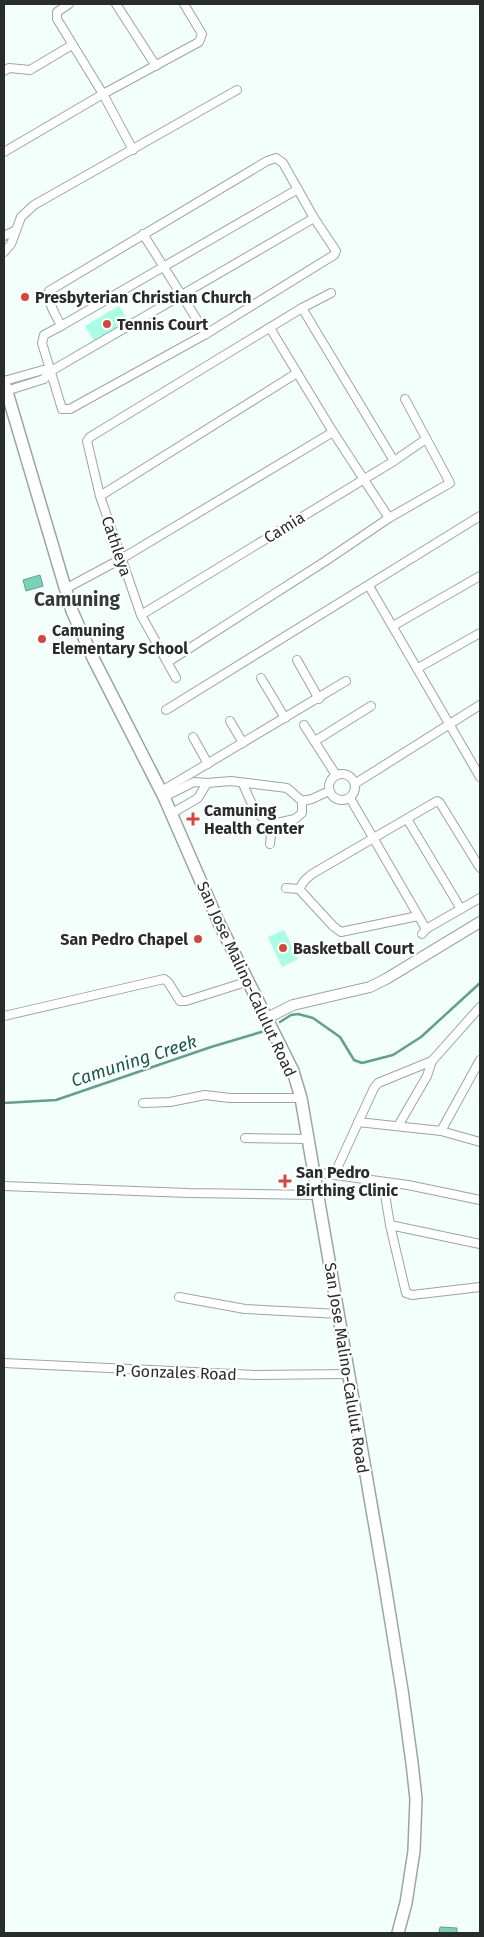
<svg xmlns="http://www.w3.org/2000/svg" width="484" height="1937" font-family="'Fira Sans',sans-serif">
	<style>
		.green { fill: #a7fee2 }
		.water { fill: #79d2b6; stroke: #61a08c }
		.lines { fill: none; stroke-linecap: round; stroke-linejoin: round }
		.stream { stroke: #61a08c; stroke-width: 2.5 }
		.minor-casing { stroke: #9aa6a2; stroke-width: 10 }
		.tertiary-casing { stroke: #9aa6a2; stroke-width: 12 }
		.secondary-casing { stroke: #9aa6a2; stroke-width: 14 }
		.minor { stroke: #fff; stroke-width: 8 }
		.tertiary { stroke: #fff; stroke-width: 10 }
		.secondary { stroke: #fff; stroke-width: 11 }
		.poi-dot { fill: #d5473a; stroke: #fff; stroke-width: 2 }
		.labels { text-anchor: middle; stroke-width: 4.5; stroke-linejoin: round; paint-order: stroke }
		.poi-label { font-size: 16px; font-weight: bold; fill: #282c2b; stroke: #fff; text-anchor: start }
		.street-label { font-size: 16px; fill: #282c2b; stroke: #fff }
		.water-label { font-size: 18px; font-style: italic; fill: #155d4a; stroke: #fff }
		.quarter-label { font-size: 19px; font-weight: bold; fill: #333d3a; stroke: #fff }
	</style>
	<rect width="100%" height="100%" fill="#f2fffa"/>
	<!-- green -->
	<g class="green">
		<polygon points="119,306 129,322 95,342 85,326"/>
		<polygon points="284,930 298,959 282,967 268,937"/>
	</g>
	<!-- water -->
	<g class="water">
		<polygon points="40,575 43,586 26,591 23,580"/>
		<polygon points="440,1927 457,1928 457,1933 439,1933"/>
	</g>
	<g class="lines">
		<!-- stream -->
		<g class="stream">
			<polyline points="280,1022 291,1015 298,1014 313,1018 340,1037 354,1060 362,1063 393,1055 421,1037 480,983"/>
			<polyline points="4,1103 56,1100 211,1047 268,1030"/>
		</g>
		<!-- minor casing -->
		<g class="minor-casing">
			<g id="minor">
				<polyline points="69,4 57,12 57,19 103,94 133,150"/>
				<polyline points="116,4 156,66"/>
				<polyline points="4,71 9,68 30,70 72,45"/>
				<polyline points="4,152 103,94 199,42 202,34 184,4"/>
				<path d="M276 158 283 163 314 218 336 251 334 255 206 334 70 409H62L42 343 44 335 61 326C57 317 46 301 49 291L267 161Z"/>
				<polyline points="143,234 206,334"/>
				<polyline points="4,236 14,231"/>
				<polyline points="4,252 11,244 21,217 34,205 237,90"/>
				<polyline points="302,308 394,461"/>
				<polyline points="61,326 298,189"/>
				<polyline points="270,328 333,432 389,518"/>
				<polyline points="4,381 43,370 51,371"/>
				<polyline points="6,391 44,379 51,371 314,218"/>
				<polyline points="100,496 297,373"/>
				<polyline points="369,586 480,777"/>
				<polyline points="65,589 121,559 333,432"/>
				<polyline points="141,615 394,461 426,439"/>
				<polyline points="393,626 480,576"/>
				<polyline points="297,660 319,699"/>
				<polyline points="168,662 324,562 389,518 450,483 405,399"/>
				<polyline points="418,668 480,633"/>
				<polyline points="176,678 141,615 100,496 87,441 90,437 302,308 331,293"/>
				<polyline points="261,678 285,718"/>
				<polyline points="166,710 480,516"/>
				<polyline points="230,721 243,743"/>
				<polyline points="304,725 336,775"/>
				<polyline points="193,737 208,764"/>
				<polyline points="315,741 371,706"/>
				<circle cx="342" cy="787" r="13"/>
				<polyline points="356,783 480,705"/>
				<path d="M243 784C250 800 255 816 272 824L295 819 302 813V801"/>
				<polyline points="160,792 346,681"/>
				<polyline points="164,797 194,782 207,783 231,781 287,788 302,801 312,799 329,791"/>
				<polyline points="350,798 426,929 422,934"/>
				<polyline points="171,814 198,798 207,783"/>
				<polyline points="407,819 461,909"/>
				<polyline points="270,844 272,824"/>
				<polyline points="286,888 299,889 333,926 341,932 418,916"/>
				<polyline points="299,889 305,880 312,874 437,801 440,803 480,868"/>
				<polyline points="426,929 480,898"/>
				<polyline points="4,1016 164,979 168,982 180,1001 186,1001 249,981"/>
				<polyline points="143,1103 170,1102 205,1095 230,1098 301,1098"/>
				<polyline points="358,1122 441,1131 480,1142"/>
				<polyline points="398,1126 427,1076 432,1061"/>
				<polyline points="441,1131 480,1060"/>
				<polyline points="245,1138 307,1139"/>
				<polyline points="313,1172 408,1185 480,1200"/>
				<polyline points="334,1175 374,1088 378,1083 432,1061 480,1007"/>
				<polyline points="383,1182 390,1225 406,1293 412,1295 480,1287"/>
				<polyline points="4,1186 188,1193 317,1195"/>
				<polyline points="390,1225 480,1244"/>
				<polyline points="179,1297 245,1309 339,1314"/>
				<polyline points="4,1363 255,1375 348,1374"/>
			</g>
		</g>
		<!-- tertiary casing -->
		<g class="tertiary-casing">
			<polyline id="tertiary" points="267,1018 293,1005 370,987 386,979 480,922"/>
		</g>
		<!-- secondary casing -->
		<g class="secondary-casing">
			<polyline id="secondary" points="4,382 72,611 93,658 164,797 219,923 293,1071 301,1098 383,1573 402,1690 412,1763 416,1799 414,1851 406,1903 398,1933"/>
		</g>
		<!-- minor -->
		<use href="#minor" class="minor"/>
		<!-- tertiary -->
		<use href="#tertiary" class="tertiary"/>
		<!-- secondary -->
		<use href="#secondary" class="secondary"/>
	</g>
	<!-- markers -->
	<g class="poi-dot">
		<circle cx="25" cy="297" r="5"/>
		<circle cx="107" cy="324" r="5"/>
		<circle cx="42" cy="639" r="5"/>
		<path d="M190.5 811.5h5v5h5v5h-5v5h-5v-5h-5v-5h5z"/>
		<circle cx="198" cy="939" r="5"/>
		<circle cx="283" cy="948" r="5"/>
		<path d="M282.5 1173.5h5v5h5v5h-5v5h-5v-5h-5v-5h5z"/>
	</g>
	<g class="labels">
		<!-- poi labels -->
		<g class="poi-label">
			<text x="35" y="303">Presbyterian Christian Church</text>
			<text x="117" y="330">Tennis Court</text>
			<text x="52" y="636">Camuning<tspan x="52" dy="18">Elementary School</tspan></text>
			<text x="204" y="816">Camuning<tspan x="204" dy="18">Health Center</tspan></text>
			<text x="188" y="945" text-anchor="end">San Pedro Chapel</text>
			<text x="293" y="954">Basketball Court</text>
			<text x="296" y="1178">San Pedro<tspan x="296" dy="18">Birthing Clinic</tspan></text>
		</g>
		<!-- street labels -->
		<g class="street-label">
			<text transform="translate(284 527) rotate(-32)" y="6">Camia</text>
			<text transform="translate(117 546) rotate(71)" y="6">Cathleya</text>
			<text transform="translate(247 979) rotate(65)" y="6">San Jose Malino-Calulut Road</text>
			<text transform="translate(347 1368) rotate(81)" y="6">San Jose Malino-Calulut Road</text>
			<text transform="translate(176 1372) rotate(2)" y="6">P. Gonzales Road</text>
		</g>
		<!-- water labels -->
		<g class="water-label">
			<text transform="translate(134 1061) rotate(-18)" y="6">Camuning Creek</text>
		</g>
		<!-- quarter labels -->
		<g class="quarter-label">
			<text x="77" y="606">Camuning</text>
		</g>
	</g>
	<!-- border -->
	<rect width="484" height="1937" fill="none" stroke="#282c2b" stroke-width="10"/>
</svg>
